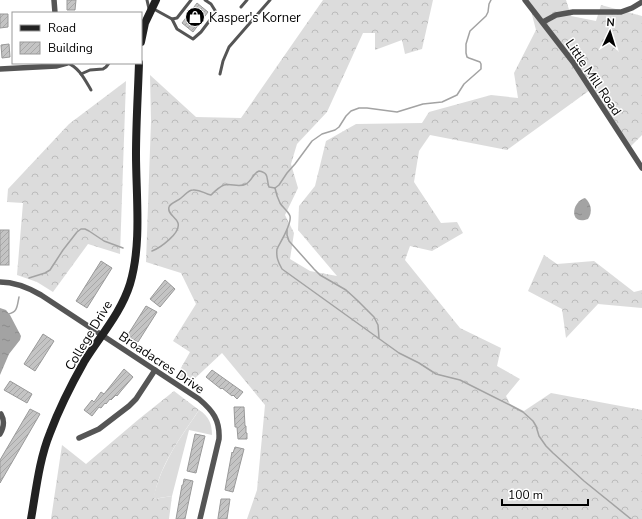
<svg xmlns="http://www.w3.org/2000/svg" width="642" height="519" font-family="'Nunito Sans',sans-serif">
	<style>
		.grass { fill: #dcdcdc }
		.forest { fill: url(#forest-crowns) }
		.water { fill: url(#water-ripples) }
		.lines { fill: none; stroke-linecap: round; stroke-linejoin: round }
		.stream { stroke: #a3a3a3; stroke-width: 1.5 }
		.building { fill: url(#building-hatch); stroke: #999 }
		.lane { stroke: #555; stroke-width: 3 }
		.street { stroke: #555; stroke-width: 5.5 }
		.secondary { stroke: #222; stroke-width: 8 }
		.labels { text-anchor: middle; stroke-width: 3; stroke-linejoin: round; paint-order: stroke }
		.poi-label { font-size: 13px; fill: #000; stroke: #fff; text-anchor: start }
		.street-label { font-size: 13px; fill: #000; stroke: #fff }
	</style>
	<defs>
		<pattern id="forest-crowns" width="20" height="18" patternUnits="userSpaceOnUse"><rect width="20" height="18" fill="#dcdcdc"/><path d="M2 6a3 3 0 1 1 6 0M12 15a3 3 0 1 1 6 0" fill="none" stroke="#bbb"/></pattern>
		<pattern id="water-ripples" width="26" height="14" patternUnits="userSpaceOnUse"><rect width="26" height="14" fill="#a3a3a3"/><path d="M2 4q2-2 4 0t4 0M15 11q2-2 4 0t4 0" fill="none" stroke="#8b8b8b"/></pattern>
		<pattern id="building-hatch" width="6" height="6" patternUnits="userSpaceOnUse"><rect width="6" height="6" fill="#c4c4c4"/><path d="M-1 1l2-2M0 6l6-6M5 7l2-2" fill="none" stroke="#a7a7a7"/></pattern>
	</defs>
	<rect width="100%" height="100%" fill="#fff"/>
	<!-- grass -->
	<path class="grass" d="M199 410C209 416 212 424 212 435L189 430 172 496 153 499C156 487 160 474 166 463 175 444 188 427 199 410Z"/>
	<!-- forest -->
	<g class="forest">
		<polygon points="323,0 433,0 422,49 405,54 402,40 375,50 375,33 363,33 327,112 297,144 291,164 298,188 285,215 294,233 290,259 310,271 337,276 298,230 299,206 315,186 326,141 356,124 422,123 429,112 491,95 518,98 514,73 536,30 530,7 524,0 566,0 571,16 596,21 601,5 642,16 642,135 630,147 590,90 507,150 430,135 419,151 414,182 441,223 457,222 463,233 432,251 410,246 405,260 460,328 501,348 497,366 520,379 506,396 510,404 524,411 551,393 642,410 642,519 247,519 257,490 265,405 222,353 190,383 177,375 190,352 173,341 196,304 181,273 146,262 151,121 150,75 196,117 241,118"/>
		<polygon points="126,81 120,254 88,244 53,292 37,282 17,275 23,203 7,202 8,189 69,124"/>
		<polygon points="544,255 557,264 594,261 634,292 642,290 642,308 598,304 566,338 562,309 528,291"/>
		<path d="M174 391 199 410C181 437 159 465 154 499L172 496 169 519H51L62 445 86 464 139 419Z"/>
	</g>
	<!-- water -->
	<g class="water">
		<path d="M585 198C591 203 593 212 588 219 569 226 571 202 585 198Z"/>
		<polygon points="0,308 6,310 10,315 21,336 20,340 9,354 0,375"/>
	</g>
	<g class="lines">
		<!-- stream -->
		<g class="stream">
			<path d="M275 188C276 193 278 199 280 203 283 208 288 211 290 216 292 224 281 241 277 249 276 257 278 262 282 269L399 353 419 363 436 374 460 380 510 405 523 412 533 421 536 426 539 436 546 446 553 453 584 481 631 519"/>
			<polyline points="275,188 279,185 287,173 295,164 312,141 322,134 335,130 339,127 346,116 351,111 359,108 367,108 397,112 423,104 442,102 457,95 464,84 481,69 481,64 480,62 469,58 467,57 466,53 466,44 470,31 486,16 488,12 489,4 491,0"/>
			<polyline points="287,230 287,235 289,241 314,269 320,275 346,290 357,300 374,317 378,325 379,338"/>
			<path d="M152 251C160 248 181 233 178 223 176 217 167 214 169 207 170 203 178 201 181 198 185 195 188 190 193 190 200 189 205 194 211 195 215 191 219 187 224 185 231 183 239 188 246 184 252 181 253 173 259 171 270 173 266 179 269 187L275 188"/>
			<polyline points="29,278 45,273 50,270 63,250 77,232 81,229 85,229 89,231 104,241 123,248"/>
			<path d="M8 314C18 312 17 306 19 297"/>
		</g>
	</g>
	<!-- building -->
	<g class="building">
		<polygon points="67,0 76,0 75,10 67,10"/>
		<polygon points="197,3 208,12 193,32 182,23"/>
		<polygon points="0,14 8,14 8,27 0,28"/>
		<polygon points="9,44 10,57 2,58 1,45"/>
		<rect x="0" y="230" width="9" height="35"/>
		<polygon points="101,261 112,268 87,308 76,301"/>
		<polygon points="165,280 175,289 160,307 150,299"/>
		<polygon points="146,306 157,312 138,342 127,336"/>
		<polygon points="43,334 54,341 35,371 24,364"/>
		<polygon points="124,369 133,377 121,391 117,396 116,395 111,400 110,399 106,404 105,403 101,408 99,407 92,416 84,410 92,400 94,402 101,392 104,394"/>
		<polygon points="212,370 243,392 237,399 233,395 232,396 222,388 221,389 206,377"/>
		<polygon points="10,381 32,394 27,403 4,390"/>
		<polygon points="234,407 244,407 245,426 246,426 246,433 247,433 247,439 238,439 237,427 235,427"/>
		<polygon points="30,409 40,414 0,483 0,460"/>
		<polygon points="195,434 205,436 196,473 187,471"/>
		<polygon points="235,447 244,449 233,492 225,490 229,468 232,452 233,453"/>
		<polygon points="184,479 193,481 185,519 176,519 182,485 183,485"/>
		<polygon points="221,499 230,499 227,519 218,519 218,518"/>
	</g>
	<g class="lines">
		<!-- lane -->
		<g class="lane">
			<polyline points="147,0 149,9"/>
			<polyline points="241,7 247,0"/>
			<polyline points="152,8 172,19 177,29 193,39 201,32 216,12 211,4 205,0"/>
			<polyline points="172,19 177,18 191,0"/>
			<path d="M67 63C79 67 85 80 91 90"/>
			<polyline points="81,74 90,70 103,69 106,67 109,63"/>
			<polyline points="220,74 223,61 229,47 270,0"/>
		</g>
		<!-- street -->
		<g class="street">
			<polyline points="54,0 55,13"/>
			<polyline points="525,0 573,62 642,168"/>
			<polyline points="543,22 556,15 573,12 621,12 632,8 642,2"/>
			<polyline points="0,69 56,66 67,63"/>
			<path d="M0 282C15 282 29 288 41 295L199 399C213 411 220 420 219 439L200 519"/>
			<path d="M0 434C4 427 5 421 1 414"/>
			<polyline points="79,438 99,429 129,406 136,399 155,370"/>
		</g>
		<!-- secondary -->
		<g class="secondary">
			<polyline points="141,42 145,23 156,0"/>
			<path d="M31 519C36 491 39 460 50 433 59 409 71 385 84 362 100 336 121 313 130 284 142 244 136 196 136 154 136 124 138 93 139 63"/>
		</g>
	</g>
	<!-- icons -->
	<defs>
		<g id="shop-disc" transform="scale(1)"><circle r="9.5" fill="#000" stroke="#fff"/><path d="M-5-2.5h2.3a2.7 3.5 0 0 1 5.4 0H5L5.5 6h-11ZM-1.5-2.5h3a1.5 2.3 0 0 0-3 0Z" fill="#fff"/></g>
	</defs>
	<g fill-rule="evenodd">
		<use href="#shop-disc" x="195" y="17"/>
	</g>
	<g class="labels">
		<!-- poi labels -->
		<g class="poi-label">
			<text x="209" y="22">Kasper's Korner</text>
		</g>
		<!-- street labels -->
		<g class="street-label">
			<text transform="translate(594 77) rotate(56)" y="5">Little Mill Road</text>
			<text transform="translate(88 335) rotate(-59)" y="5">College Drive</text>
			<text transform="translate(162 362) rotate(34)" y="5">Broadacres Drive</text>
		</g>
	</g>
	<!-- legend -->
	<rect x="12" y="12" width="130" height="52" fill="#ffffff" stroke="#999999"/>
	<rect x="20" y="25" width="20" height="6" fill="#222222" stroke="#999999"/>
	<text x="48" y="32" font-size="12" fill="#000000">Road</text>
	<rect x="20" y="42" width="20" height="12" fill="url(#building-hatch)" stroke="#999999"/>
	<text x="48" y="52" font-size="12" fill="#000000">Building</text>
	<!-- north arrow -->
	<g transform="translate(610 32) rotate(4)" stroke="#ffffff" stroke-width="3" paint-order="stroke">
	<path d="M0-3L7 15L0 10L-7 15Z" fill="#000000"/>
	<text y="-6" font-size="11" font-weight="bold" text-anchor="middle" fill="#000000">N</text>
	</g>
	<!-- scale -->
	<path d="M502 499v6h86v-6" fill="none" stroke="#000000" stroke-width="2"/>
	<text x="508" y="499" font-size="12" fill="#000000" stroke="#ffffff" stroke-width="3" paint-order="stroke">100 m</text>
</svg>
